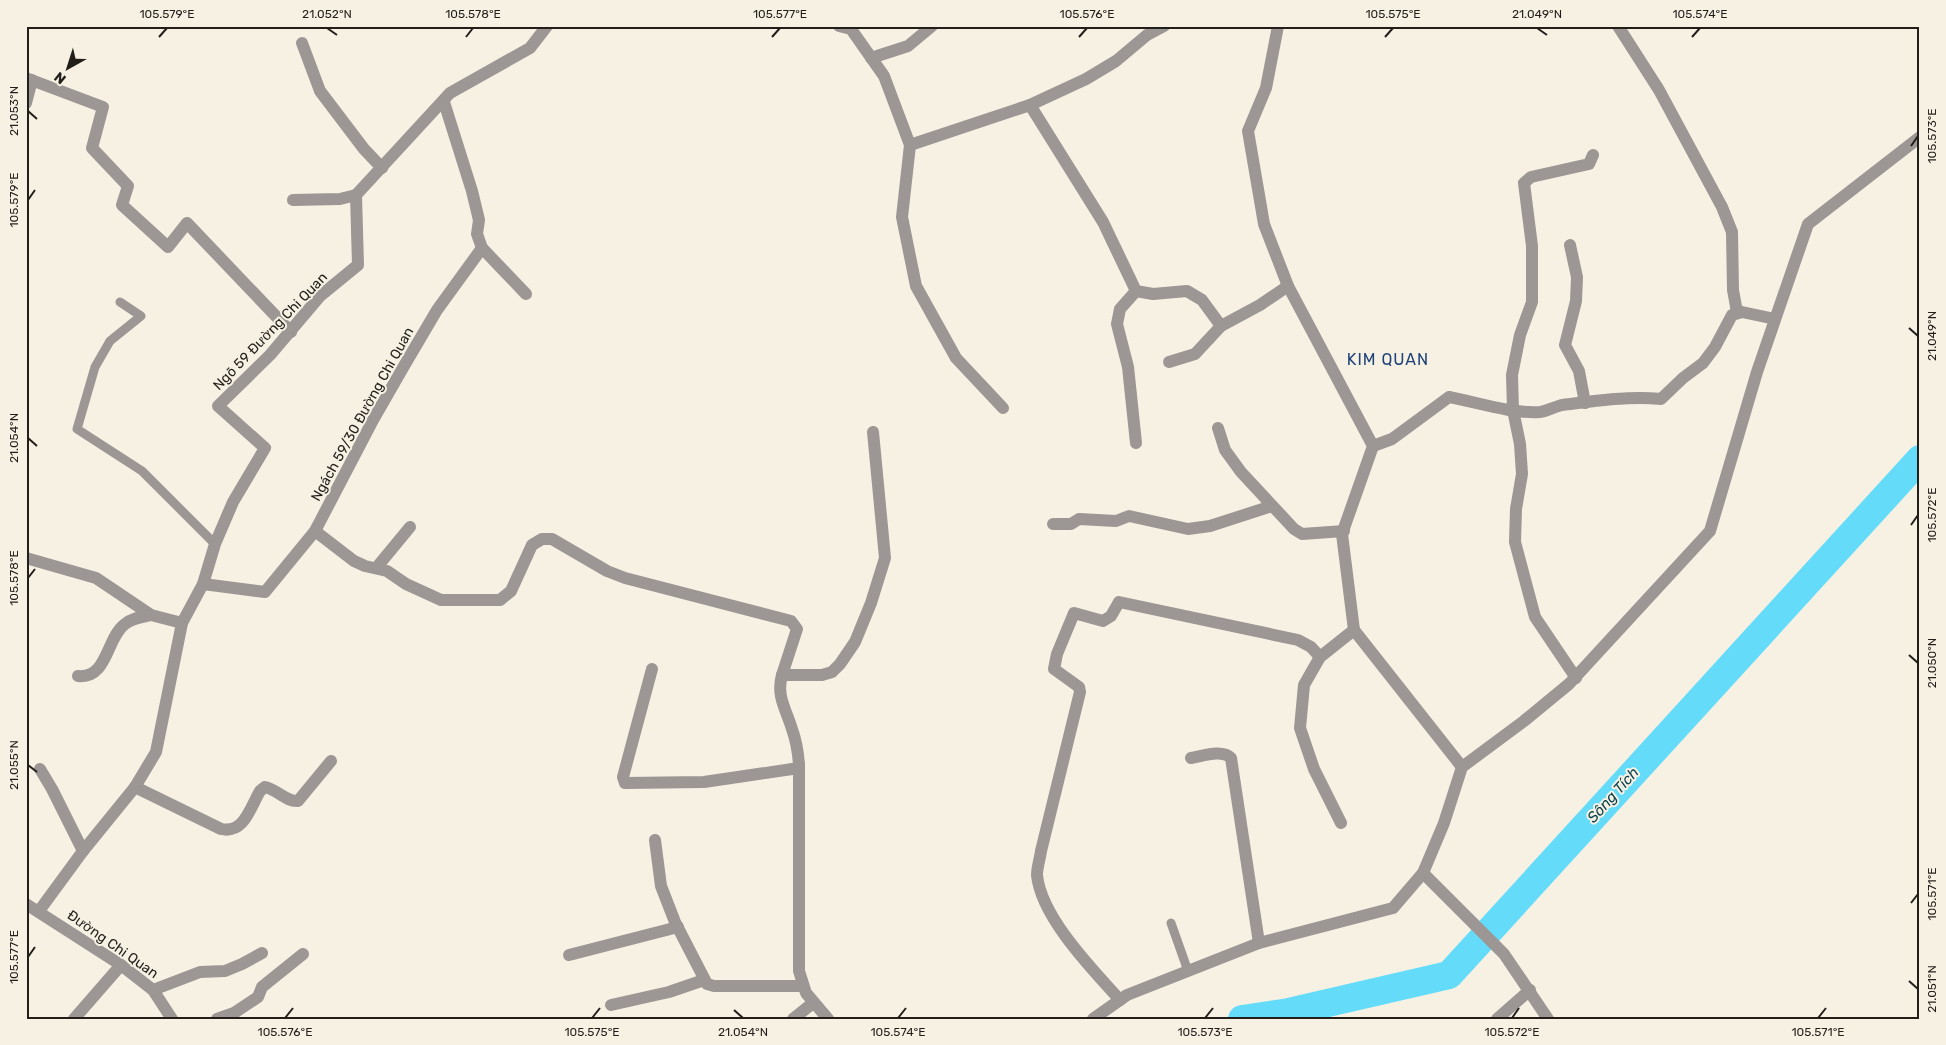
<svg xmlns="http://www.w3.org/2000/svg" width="1946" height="1045" font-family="Rubik,sans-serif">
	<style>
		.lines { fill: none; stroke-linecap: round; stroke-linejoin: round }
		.river { stroke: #64dcf9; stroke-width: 28 }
		.service { stroke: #9c9694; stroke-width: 9 }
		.minor { stroke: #9c9694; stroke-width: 12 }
		.ticks { fill: none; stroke: #221f1b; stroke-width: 2 }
		.labels { text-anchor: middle; stroke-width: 4; stroke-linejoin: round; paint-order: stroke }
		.street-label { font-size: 14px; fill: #221f1b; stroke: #f7f1e4 }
		.water-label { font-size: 15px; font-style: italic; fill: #0a424e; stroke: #f7f1e4 }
		.quarter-label { font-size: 16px; letter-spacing: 1px; fill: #1e4378; stroke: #f7f1e4 }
		.neatline { fill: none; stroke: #221f1b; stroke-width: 2 }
		.ticks-label { font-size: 12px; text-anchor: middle; fill: #221f1b }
	</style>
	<rect width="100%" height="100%" fill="#f7f1e4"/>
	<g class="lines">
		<!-- river -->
		<polyline class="river" points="1242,1019 1289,1012 1449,975 1920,459"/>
		<!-- service -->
		<g class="service">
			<polyline points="120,302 141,316 110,341 95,367 77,429 142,471 215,544"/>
			<polyline points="1171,923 1188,971"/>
		</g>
		<!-- minor -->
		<g class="minor">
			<polyline points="839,26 851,29 884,76 910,145 902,217 916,286 956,358 1003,408"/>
			<polyline points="1278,26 1266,88 1248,131 1264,224 1288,286 1373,446 1342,534 1354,630 1462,767"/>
			<polyline points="1618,26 1659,90 1722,207 1732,232 1733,290 1737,312"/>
			<polyline points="302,43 320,91 364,149 382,168"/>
			<polyline points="871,58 908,46 932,26"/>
			<polyline points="26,78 103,107 92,148 128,186 122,205 168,247 187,223 291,332"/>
			<polyline points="444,102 472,191 479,220 477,234 482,248 526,294"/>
			<polyline points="26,103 32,80"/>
			<polyline points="1030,105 1103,222 1136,291 1153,294 1187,291 1202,300 1221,326 1260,305 1288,286"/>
			<polyline points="910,145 1030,105 1086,79 1116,61 1147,35 1164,26"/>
			<polyline points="293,200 340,199 356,195"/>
			<polyline points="1570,245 1577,277 1576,301 1565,345 1579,371 1585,403"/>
			<polyline points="1136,291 1120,309 1117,324 1128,367 1136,443"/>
			<polyline points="1169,362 1195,354 1221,326"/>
			<polyline points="1218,428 1225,450 1241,472 1294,529 1302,534 1344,531"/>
			<path d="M1373 446 1392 439 1449 397C1476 402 1512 414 1540 412 1547 411 1554 407 1562 405 1594 401 1628 396 1661 399L1683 378 1703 363 1715 347 1732 315 1742 312 1775 319"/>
			<polyline points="1053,524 1071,524 1079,519 1116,521 1129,516 1188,529 1210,526 1272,506"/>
			<polyline points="315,531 354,561 365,566 387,571 406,584 441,600 500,600 511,591 532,545 542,539 552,539 607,571 625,578 791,621 797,629 782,675"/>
			<polyline points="26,558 96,578 151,615 182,623"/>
			<polyline points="377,567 410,527"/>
			<polyline points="203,584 265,592 315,531 373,420 404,366 437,310 482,248"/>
			<polyline points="652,669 623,777 625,783 704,782 799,768"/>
			<path d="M78 676C108 679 106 638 125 624 132 618 142 617 151 615"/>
			<polyline points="1576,678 1535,617 1515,542 1516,509 1522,474 1520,444 1513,410 1512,375 1520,335 1532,302 1532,246 1524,183 1531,177 1589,164 1593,155"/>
			<path d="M1191 758C1203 756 1222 749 1231 758L1259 943"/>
			<polyline points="40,769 52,789 83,851"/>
			<path d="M135 787 221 829C244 834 250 808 260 791L265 787C278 790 286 802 298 801L331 761"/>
			<polyline points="1341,823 1314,769 1300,728 1304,685 1320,657 1354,630"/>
			<polyline points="655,840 661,886 675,922 707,984 714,986 803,986"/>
			<polyline points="1423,873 1504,954 1548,1019"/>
			<polyline points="26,904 121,965 153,990 172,1019"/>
			<polyline points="39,911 83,851 135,787 156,752 182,623 203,584 215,544 233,502 265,448 218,406 270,355 320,296 358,265 356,195 450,93 530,48 547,26"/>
			<polyline points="569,955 678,927"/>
			<polyline points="153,990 200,972 225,971 242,964 262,953"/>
			<path d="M1120 1000C1092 969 1041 917 1037 875 1037 867 1040 859 1041 851L1080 692 1079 687 1054 669 1057 654 1074 613 1103 621 1111 616 1119 602 1298 640 1311 647 1320 657"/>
			<polyline points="611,1005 669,992 704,980"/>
			<polyline points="74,1019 121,965"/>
			<polyline points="217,1019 234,1013 258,997 262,987 303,954"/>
			<polyline points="793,1019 813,1003"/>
			<path d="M828 1019 806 993 799 971V764C798 752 796 740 792 729 786 709 776 696 782 675H822L832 672 840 664 855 642 871 603 885 558 873 432"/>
			<polyline points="1093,1019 1127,995 1259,943 1393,908 1423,873 1444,823 1462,767 1524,721 1569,684 1710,531 1757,372 1808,224 1920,137"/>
			<polyline points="1497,1019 1530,990"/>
		</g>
	</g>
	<!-- ticks -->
	<path class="ticks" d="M327 28 337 35M1537 28 1547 35M159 37 167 28M466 37 473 28M772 37 780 28M1079 37 1087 28M1385 37 1393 28M1692 37 1700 28M28 111 37 119M1911 146 1918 136M28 200 35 190M1909 328 1918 336M28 438 37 446M1911 525 1918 515M28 578 35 569M1909 655 1918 663M28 765 37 772M1911 903 1918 894M28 957 35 947M1909 981 1918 989M734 1010 743 1018M285 1018 293 1008M592 1018 600 1008M898 1018 906 1008M1205 1018 1213 1008M1512 1018 1519 1008M1818 1018 1826 1008"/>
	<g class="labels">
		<!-- street labels -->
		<g class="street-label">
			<text transform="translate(270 331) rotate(-46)" y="5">Ngõ 59 Đường Chi Quan</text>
			<text transform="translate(362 414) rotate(-61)" y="5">Ngách 59/30 Đường Chi Quan</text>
			<text transform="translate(113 944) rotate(35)" y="5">Đường Chi Quan</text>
		</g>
		<!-- water labels -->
		<g class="water-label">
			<text transform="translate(1613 795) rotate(-48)" y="5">Sông Tích</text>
		</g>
		<!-- quarter labels -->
		<g class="quarter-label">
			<text x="1388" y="365">KIM QUAN</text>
		</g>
	</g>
	<!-- border -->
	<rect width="1946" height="1045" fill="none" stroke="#f7f1e4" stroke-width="55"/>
	<!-- north arrow -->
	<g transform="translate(68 68) rotate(219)" stroke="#f7f1e4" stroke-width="4" paint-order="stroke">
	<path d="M0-4L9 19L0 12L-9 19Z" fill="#221f1b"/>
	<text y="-8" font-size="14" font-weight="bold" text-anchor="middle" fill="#221f1b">N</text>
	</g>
	<rect x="28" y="28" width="1890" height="990" class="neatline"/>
	<g class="ticks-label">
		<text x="167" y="18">105.579°E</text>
		<text x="327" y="18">21.052°N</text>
		<text x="473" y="18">105.578°E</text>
		<text x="780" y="18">105.577°E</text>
		<text x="1087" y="18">105.576°E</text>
		<text x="1393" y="18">105.575°E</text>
		<text x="1537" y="18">21.049°N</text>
		<text x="1700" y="18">105.574°E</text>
		<text transform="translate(14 111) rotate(-90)" y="4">21.053°N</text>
		<text transform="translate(1932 136) rotate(-90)" y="4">105.573°E</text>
		<text transform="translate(14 200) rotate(-90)" y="4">105.579°E</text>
		<text transform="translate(1932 336) rotate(-90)" y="4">21.049°N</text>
		<text transform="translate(14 438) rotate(-90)" y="4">21.054°N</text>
		<text transform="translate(1932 515) rotate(-90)" y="4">105.572°E</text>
		<text transform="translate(14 578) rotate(-90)" y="4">105.578°E</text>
		<text transform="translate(1932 663) rotate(-90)" y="4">21.050°N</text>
		<text transform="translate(14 765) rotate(-90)" y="4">21.055°N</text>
		<text transform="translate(1932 894) rotate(-90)" y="4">105.571°E</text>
		<text transform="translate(14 957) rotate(-90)" y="4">105.577°E</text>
		<text transform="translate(1932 989) rotate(-90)" y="4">21.051°N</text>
		<text x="285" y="1036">105.576°E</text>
		<text x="592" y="1036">105.575°E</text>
		<text x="743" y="1036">21.054°N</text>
		<text x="898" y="1036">105.574°E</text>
		<text x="1205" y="1036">105.573°E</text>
		<text x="1512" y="1036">105.572°E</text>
		<text x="1818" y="1036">105.571°E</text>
	</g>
</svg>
